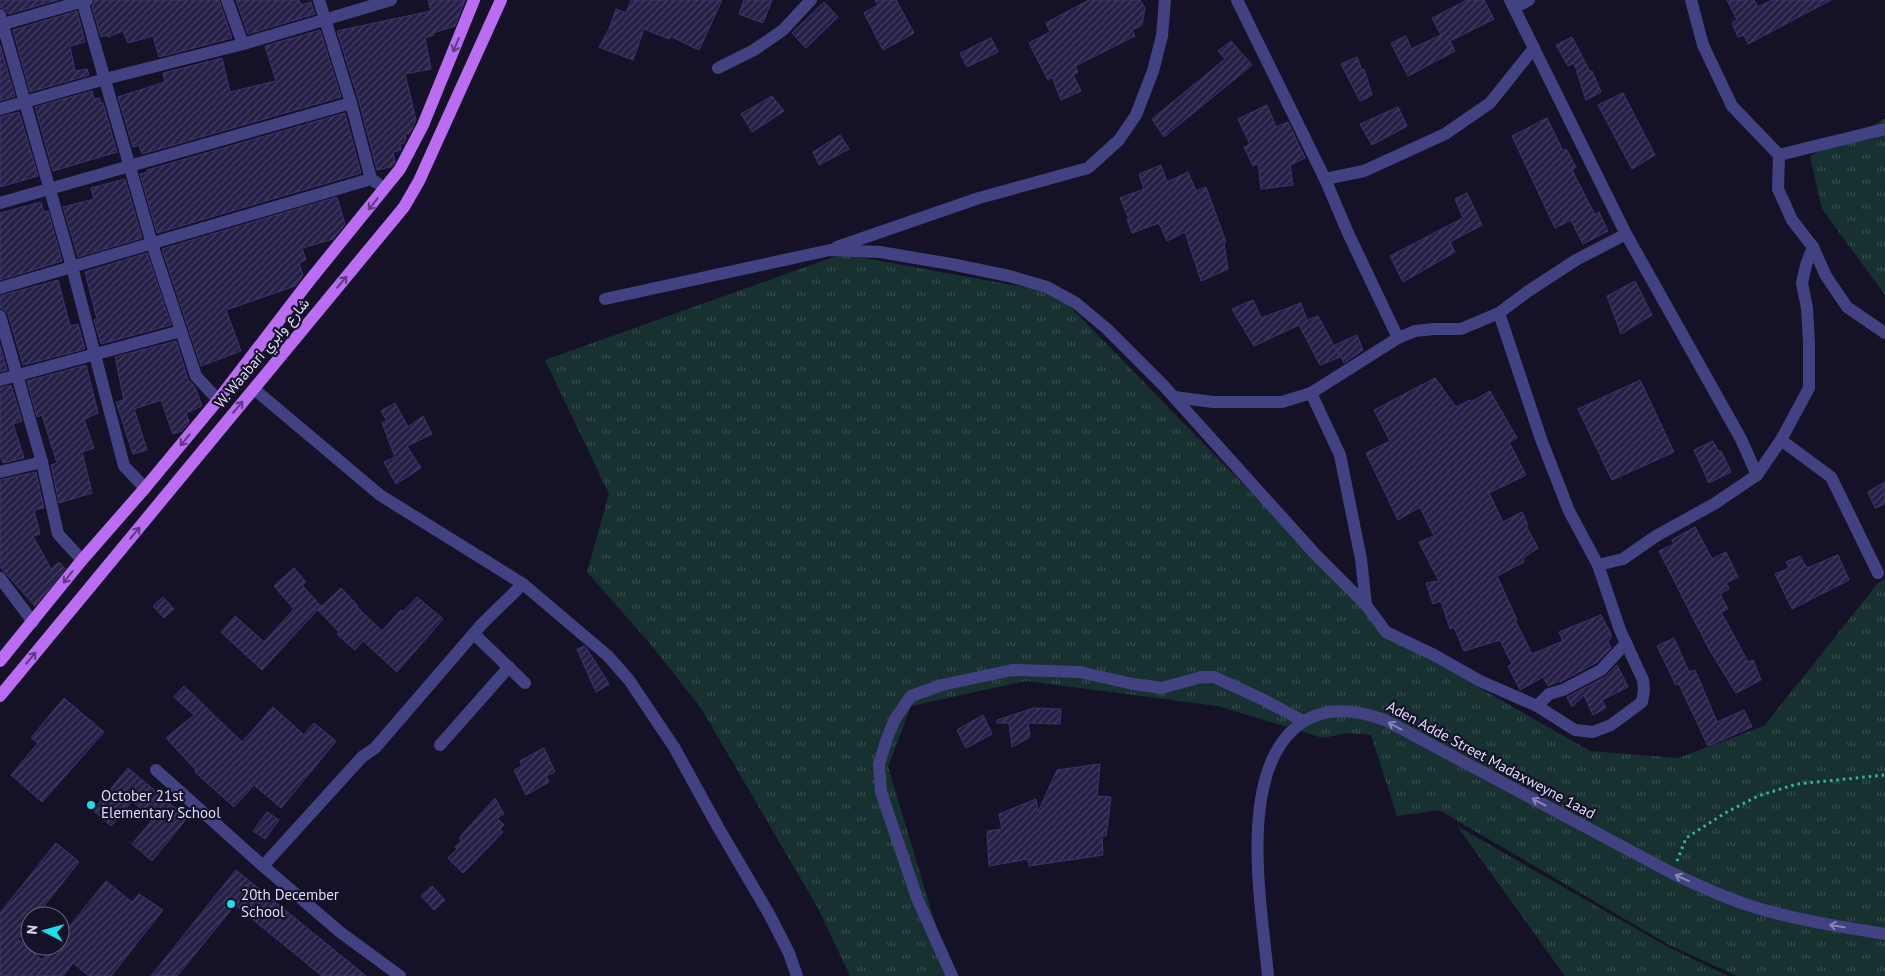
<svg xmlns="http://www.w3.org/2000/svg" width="1885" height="976" font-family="'PT Sans',Vazirmatn,sans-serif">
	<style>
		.grass { fill: url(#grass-tufts) }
		.building { fill: url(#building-hatch); stroke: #3d3471 }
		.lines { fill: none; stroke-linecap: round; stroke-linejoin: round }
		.path { stroke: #3bb1a4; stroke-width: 3; stroke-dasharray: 2.5 4; stroke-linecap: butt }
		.minor { stroke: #424282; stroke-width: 12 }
		.major { stroke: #ba6df2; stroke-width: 12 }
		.oneway { stroke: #5f3b83 }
		.oneway2 { stroke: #8887b9 }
		.poi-dot { fill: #19e0eb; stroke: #151228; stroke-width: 2 }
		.labels { text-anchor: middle; stroke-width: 4.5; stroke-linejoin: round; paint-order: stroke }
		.street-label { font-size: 15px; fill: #dedcfc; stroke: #151228 }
		.poi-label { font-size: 15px; fill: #dedcfc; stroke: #151228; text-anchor: start }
	</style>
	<defs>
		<pattern id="grass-tufts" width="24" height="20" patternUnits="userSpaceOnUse" patternTransform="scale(1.25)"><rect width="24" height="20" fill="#16312f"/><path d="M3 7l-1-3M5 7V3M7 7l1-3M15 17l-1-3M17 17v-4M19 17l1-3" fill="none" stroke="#374e4e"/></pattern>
		<pattern id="building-hatch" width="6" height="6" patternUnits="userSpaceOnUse" patternTransform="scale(1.25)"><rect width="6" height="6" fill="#262047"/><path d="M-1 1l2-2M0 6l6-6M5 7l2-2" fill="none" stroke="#454062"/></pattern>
	</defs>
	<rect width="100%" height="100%" fill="#151228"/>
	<!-- grass -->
	<g class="grass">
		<polygon points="1885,119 1885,295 1822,209 1810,156"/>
		<polygon points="842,254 1057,293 1394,639 1590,751 1678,758 1764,726 1878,583 1885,578 1885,976 1737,976 1669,945 1439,810 1397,816 1371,735 1347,733 1323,738 1218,706 1026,681 911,706 888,767 951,976 850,976 819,910 701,708 651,645 587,572 609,494 545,360"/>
		<polygon points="1457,826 1668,947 1729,976 1565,976"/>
	</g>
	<!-- building -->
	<g class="building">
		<polygon points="0,0 58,0 8,14 5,9 0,7"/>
		<polygon points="95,0 219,0 232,38 159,57 153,36 128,43 123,31 108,37 107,35 101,37 92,6"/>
		<polygon points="236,0 299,0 301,5 311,2 315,14 248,34"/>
		<polygon points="428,0 465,0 455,26 433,33 434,35 425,38 431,69 405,74 416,120 410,133 405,134 406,139 404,143 400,144 401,150 393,152 395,162 393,165 391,167 377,170 359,101 337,31 431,11"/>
		<polygon points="631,0 722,0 699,50 670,36 669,39 644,29 633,60 599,47 609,29 616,9 626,13"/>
		<polygon points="744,0 772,0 763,23 739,14"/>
		<polygon points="875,0 896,0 914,33 883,50 864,13 878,5"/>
		<polygon points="1089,0 1140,0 1145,8 1142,25 1132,30 1135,36 1075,66 1078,72 1073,75 1081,91 1061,100 1052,77 1048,80 1029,43 1050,32 1046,23"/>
		<polygon points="1467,0 1484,0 1494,19 1450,41 1455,51 1408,76 1391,43 1406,36 1411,49 1441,35 1432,18"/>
		<polygon points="1727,0 1754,0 1758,7 1772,0 1831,0 1748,44 1744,35 1738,37 1732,23 1737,20"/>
		<polygon points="824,2 838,17 806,48 792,33"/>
		<polygon points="77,11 85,42 70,46 75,71 87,69 89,75 30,92 13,30"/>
		<polygon points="320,30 341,97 142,154 139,145 133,147 118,97 165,82 163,73 222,58 230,92 276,81 265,46"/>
		<polygon points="1572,37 1590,72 1592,71 1601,92 1586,100 1574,63 1568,66 1556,45"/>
		<polygon points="991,38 998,52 967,67 960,53"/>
		<polygon points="1231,41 1252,65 1164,137 1152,119 1225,59 1218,51"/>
		<polygon points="0,45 15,96 0,101"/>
		<polygon points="1357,57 1362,70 1364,69 1372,95 1360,101 1341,64"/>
		<polygon points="92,91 94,99 99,98 101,103 103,103 117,152 53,171 35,107"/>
		<polygon points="1623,93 1655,155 1632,169 1598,105"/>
		<polygon points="772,96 784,111 752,132 741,114"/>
		<polygon points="1267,105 1276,127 1288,122 1305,158 1290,165 1293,185 1261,189 1258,163 1253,166 1244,147 1250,144 1238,119"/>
		<polygon points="1398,107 1407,126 1372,145 1360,124"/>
		<polygon points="19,112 38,176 0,187 0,117"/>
		<polygon points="345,113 361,173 157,233 140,174 148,172 147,170"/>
		<polygon points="1547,118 1563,151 1566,149 1576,167 1572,170 1595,215 1599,212 1608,231 1583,244 1571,220 1555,228 1512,136"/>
		<polygon points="840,135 849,149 819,165 813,152"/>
		<polygon points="1161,165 1167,182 1188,172 1196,191 1206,187 1226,242 1224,243 1228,269 1201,281 1185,232 1167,241 1159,223 1132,233 1127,219 1129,219 1120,198 1144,189 1139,174"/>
		<polygon points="125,179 142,238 78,257 63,207 94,199 91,188"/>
		<polygon points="1467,193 1482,225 1450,242 1455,252 1403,282 1390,256 1463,218 1455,199"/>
		<polygon points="337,197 345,224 333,239 302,248 306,260 299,263 303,275 295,286 226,310 241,351 201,366 162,249"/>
		<polygon points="41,202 44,212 48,211 62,261 0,280 0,213"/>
		<polygon points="147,253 171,325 101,344 94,320 97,319 85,272"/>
		<polygon points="58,280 70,326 78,324 85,349 23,365 8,314 5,310 0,308 0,296"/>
		<polygon points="1635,281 1652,315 1621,334 1607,296"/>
		<polygon points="1253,300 1261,318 1301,303 1307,320 1318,316 1340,357 1320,365 1299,325 1254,346 1232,309"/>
		<polygon points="1357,335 1363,350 1344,363 1335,345"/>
		<polygon points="176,341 188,379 195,387 202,406 186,413 189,422 182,431 173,434 161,400 134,409 147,450 133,454 116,402 124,400 115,357"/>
		<polygon points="0,345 7,370 0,372"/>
		<polygon points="86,365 98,413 84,419 94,448 82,452 92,493 59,503 51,465 57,463 42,415 37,417 27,381"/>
		<polygon points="1435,378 1456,407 1470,400 1471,402 1490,391 1517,438 1509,442 1526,475 1489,493 1503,522 1522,512 1528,525 1526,526 1538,548 1523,558 1524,562 1497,576 1517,620 1515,620 1532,654 1563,641 1559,632 1601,615 1611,634 1611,638 1608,641 1611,648 1596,663 1560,682 1559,681 1548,686 1543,677 1520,690 1508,666 1512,664 1500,640 1464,651 1454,627 1450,629 1441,601 1433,604 1426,583 1439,581 1419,542 1434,536 1420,507 1398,520 1366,453 1390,441 1374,410"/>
		<polygon points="1640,380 1674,452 1612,480 1578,409"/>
		<polygon points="11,385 22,421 13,424 24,458 3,463 0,455 0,388"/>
		<polygon points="395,403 408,427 423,416 432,434 407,446 421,468 396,484 384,462 395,457 382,423 387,421 381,411"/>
		<polygon points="1713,441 1719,452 1721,451 1731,472 1709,483 1694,450"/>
		<polygon points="36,472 44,508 34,510 40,534 33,536 51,569 59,562 65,569 35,606 0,567 0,480"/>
		<polygon points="1885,482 1885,504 1875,508 1868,492"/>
		<polygon points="1695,527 1712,559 1726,552 1738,577 1726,583 1729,589 1720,594 1728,609 1721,612 1748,662 1753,660 1761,680 1736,693 1709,649 1659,551 1674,544 1672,540"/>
		<polygon points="1838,555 1849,580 1792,609 1775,574 1789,568 1786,562 1800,556 1807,568"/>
		<polygon points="294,568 306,582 302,585 321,606 262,670 221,632 235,616 264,642 294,609 274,586"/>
		<polygon points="341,588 358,606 357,607 382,631 401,610 403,612 417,597 443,619 397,672 363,641 355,650 337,634 339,632 318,610"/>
		<polygon points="163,597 174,609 164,618 153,606"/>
		<polygon points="1674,638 1689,672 1695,670 1717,722 1744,710 1752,727 1708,746 1679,684 1676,685 1657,646"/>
		<polygon points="584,646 587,649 609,684 596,692 577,649"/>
		<polygon points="1617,665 1628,687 1602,700 1606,708 1593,715 1584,695 1572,707 1567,697 1605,677"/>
		<polygon points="184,686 242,742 273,707 304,735 314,723 336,741 281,808 254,785 234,807 195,772 196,770 166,738 194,715 174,697"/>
		<polygon points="64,698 104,732 42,802 11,775 38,743 31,738"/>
		<polygon points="1034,708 1061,709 1060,724 1028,723 1030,737 1012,747 1009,723 997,723 997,720"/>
		<polygon points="983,715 992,734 966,748 957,730"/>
		<polygon points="544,748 555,772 546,776 549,782 526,795 514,770 522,766 520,761"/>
		<polygon points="1100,764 1097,796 1111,797 1106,836 1102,836 1103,855 1029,866 1028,859 989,866 987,831 1002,829 999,814 1036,799 1038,812 1057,770"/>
		<polygon points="128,768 187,818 152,861 132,844 153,819 132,801 111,826 93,810"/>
		<polygon points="495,798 504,814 497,818 504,825 500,829 503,832 463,873 448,858 457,849 455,847 462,840 459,838"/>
		<polygon points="267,812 279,820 265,839 253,831"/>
		<polygon points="56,843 79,862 36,916 30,916 30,924 18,939 42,960 53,946 60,946 60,938 106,881 132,902 139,894 163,910 111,976 89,976 73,963 63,976 0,976 0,913"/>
		<polygon points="236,870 263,892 366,976 322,976 235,905 177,976 151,976"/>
		<polygon points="432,886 445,900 434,910 421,896"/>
	</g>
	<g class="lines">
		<!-- path -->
		<polyline class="path" points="1677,861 1686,838 1725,813 1758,796 1797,784 1885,775"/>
		<!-- minor -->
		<g class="minor">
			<polyline points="82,0 152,244 196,376 218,400"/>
			<polyline points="227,0 243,44"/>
			<polyline points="319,0 351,103 371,179 377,183"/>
			<polyline points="1237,0 1325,179 1348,233 1398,338"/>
			<polyline points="1510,0 1626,234 1741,439 1757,475 1714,504 1656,536 1623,559 1598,565"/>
			<polyline points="1691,0 1703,45 1732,106 1779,155 1778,189 1792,220 1813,247 1826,276 1847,307 1885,333"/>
			<polyline points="1514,8 1529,0"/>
			<polyline points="0,15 72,267 124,466 145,488"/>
			<polyline points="0,25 87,0"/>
			<polyline points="718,68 754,50 783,30 811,0"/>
			<polyline points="0,109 105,79 243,44 391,0"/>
			<polyline points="1779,155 1885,129"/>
			<polyline points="1325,179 1364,171 1445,134 1490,103 1534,48"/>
			<polyline points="0,203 351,103"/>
			<polyline points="837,247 979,198 1088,168 1119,140 1136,115 1153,71 1162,36 1165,0"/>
			<polyline points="0,288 371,179"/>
			<polyline points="605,299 830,250 880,252 951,264 1009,276 1047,287 1076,303 1107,329 1163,385 1316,555 1366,605 1386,632 1434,655 1480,681 1537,706 1575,730 1593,732 1611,725 1642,702 1644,690 1643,680 1620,630 1598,565 1569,511 1541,439 1499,313"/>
			<polyline points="0,316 42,462 58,534 82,560"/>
			<polyline points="0,380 181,331"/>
			<polyline points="254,389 380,495 523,584 608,656 629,680 674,747 718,827 769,914 789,953 797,976"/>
			<polyline points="1311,393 1340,455 1361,559 1366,605"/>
			<polyline points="1174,397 1213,402 1282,402 1311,393 1398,338 1415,331 1434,329 1461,329 1499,313 1527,292 1576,260 1626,234"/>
			<polyline points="1781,440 1831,477 1878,573"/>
			<polyline points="0,472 42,462"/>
			<polyline points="1757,475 1781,440 1809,388 1809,343 1807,308 1802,283 1806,265 1813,247"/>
			<polyline points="0,578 33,622"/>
			<polyline points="474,634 525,683"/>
			<polyline points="1537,706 1549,694 1563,690 1601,670 1626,643"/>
			<polyline points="440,745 509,667"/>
			<polyline points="156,770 263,866 340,932 400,976"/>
			<polyline points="263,866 362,757 375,748 482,624 523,584"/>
			<polyline points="952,976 917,898 881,792 879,764 887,738 895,719 911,696 942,685 1012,670 1080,672 1133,684 1162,688 1201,677 1214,677 1262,699 1303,721"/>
			<path d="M1268 976C1262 908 1237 778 1295 728 1322 705 1354 709 1385 720L1672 873C1699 886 1725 898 1754 907 1796 920 1841 927 1885 934"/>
		</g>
		<!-- major -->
		<g class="major">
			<polyline points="0,661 82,560 145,488 218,400 310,280 400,169 423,125 474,0"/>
			<polyline points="0,696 404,207 419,181 501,0"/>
		</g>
	</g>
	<!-- one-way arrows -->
	<defs><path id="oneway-shaft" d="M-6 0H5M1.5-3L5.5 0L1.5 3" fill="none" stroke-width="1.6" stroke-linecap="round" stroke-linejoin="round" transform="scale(1.25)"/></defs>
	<g class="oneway">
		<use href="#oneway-shaft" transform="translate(456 45) rotate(112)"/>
		<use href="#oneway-shaft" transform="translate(373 204) rotate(129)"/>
		<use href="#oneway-shaft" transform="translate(342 282) rotate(-50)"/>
		<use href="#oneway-shaft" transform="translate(238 407) rotate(-50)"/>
		<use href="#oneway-shaft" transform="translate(185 440) rotate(130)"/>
		<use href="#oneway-shaft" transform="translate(135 533) rotate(-50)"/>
		<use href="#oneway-shaft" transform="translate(68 577) rotate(128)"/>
		<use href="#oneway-shaft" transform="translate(31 658) rotate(-50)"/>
	</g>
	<g class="oneway2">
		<use href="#oneway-shaft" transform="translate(1395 726) rotate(-152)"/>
		<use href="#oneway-shaft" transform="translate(1539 802) rotate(-152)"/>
		<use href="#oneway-shaft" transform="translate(1682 878) rotate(-155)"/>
		<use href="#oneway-shaft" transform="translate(1837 926) rotate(-170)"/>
	</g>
	<!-- markers -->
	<g class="poi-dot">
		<circle cx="91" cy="805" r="5"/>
		<circle cx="231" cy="904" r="5"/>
	</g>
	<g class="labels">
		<!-- street labels -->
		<g class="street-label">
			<text transform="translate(262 353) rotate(-50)" y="5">W. Waabari شارع وابري</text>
			<text transform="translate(1491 760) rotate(28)" y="5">Aden Adde Street Madaxweyne 1aad</text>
		</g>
		<!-- poi labels -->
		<g class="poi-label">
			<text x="101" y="801">October 21st<tspan x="101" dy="17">Elementary School</tspan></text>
			<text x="241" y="900">20th December<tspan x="241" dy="17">School</tspan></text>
		</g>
	</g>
	<!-- north arrow -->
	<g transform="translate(45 931) rotate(276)"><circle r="24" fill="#151228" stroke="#65637d"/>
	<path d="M0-4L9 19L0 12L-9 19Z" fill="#19e0eb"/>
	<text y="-8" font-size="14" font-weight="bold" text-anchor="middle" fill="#dedcfc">N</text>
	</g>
</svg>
